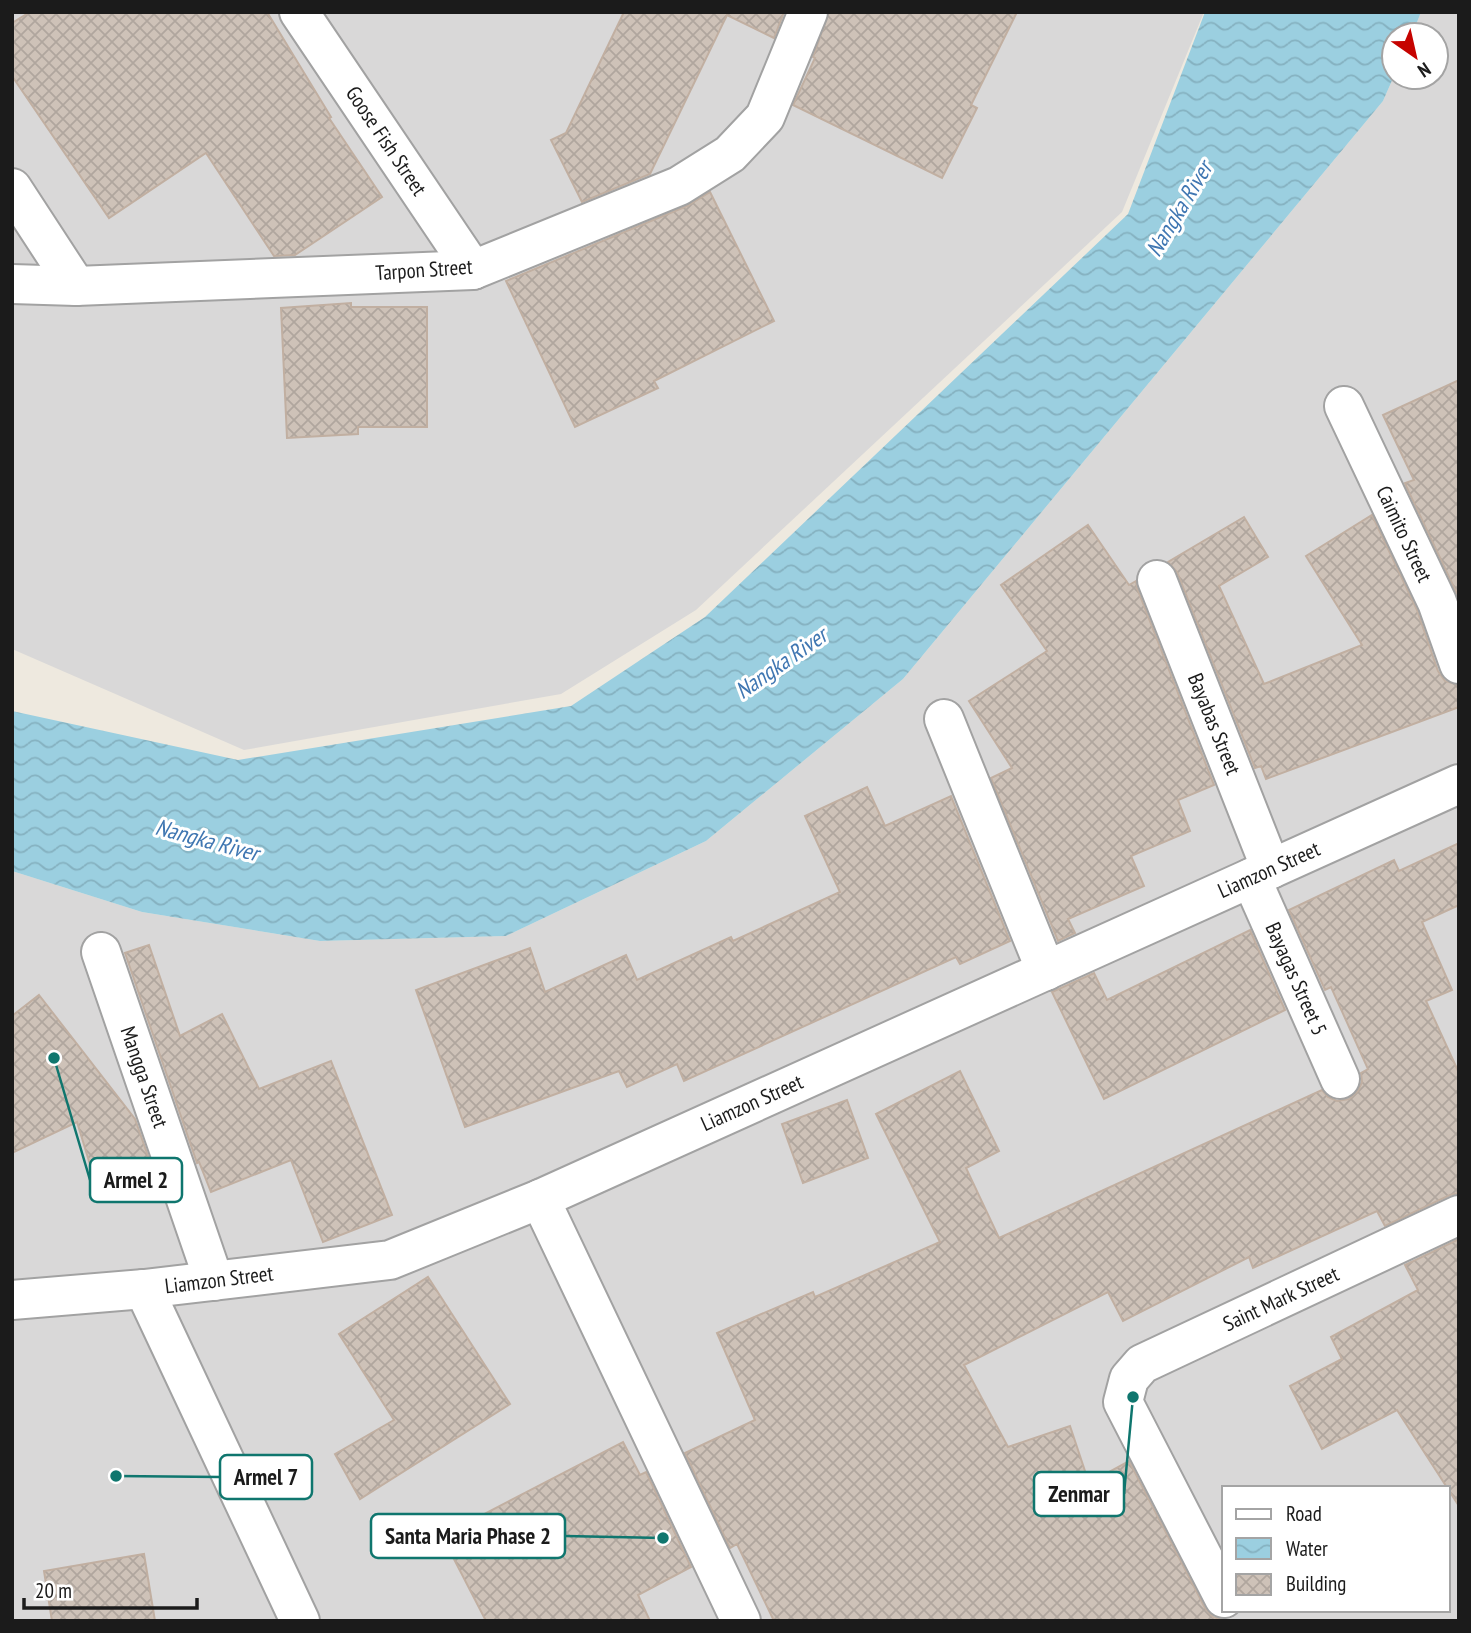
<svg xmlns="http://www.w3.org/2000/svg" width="1471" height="1633" font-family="'PT Sans Narrow',sans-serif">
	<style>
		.residential { fill: #d9d8d8; fill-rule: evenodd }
		.water { fill: url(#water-waves) }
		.building { fill: url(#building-cross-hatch); stroke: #c1afa1; stroke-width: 2 }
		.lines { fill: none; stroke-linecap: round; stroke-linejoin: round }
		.street-casing { stroke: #a2a2a2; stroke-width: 42 }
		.street { stroke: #fff; stroke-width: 38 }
		.labels { text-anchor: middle; stroke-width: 6; stroke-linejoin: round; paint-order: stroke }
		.street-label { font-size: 21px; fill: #1b1b1b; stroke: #fff }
		.water-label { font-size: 23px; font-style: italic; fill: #4077b2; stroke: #fff }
		.leader { fill: none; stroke: #0f766e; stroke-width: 2.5 }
		.callout-dot { fill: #0f766e; stroke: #fff; stroke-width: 2.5 }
		.callout { fill: #fff; stroke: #0f766e; stroke-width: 2.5 }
		.callout-label { font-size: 23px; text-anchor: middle; font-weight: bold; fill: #1b1b1b }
	</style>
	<defs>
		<pattern id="water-waves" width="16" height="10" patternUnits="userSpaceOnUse" patternTransform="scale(1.75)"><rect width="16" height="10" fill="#9bcfe0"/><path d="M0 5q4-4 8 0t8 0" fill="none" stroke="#85b1c0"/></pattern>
		<pattern id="building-cross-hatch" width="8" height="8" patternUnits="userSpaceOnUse" patternTransform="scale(1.75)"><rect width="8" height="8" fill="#cec2b8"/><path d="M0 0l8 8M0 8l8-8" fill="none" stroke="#b0a69e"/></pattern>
	</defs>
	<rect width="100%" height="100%" fill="#eee9df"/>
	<!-- residential -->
	<g class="residential">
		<polygon points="12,12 1204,12 1122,212 696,610 561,694 244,750 12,649"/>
		<path d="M1421 12H1459V1621H12V871L142 912 320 941 506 936 706 841 903 679 1383 101 1394 76 1436 77V35H1412ZM1224 1488H1448V1610H1224Z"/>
	</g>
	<!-- water -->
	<polygon class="water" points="1205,12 1421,12 1412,35 1394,35 1394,76 1383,101 903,679 706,841 506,936 320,941 142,912 12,871 12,711 238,760 571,706 705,617 1128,214"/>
	<!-- building -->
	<g class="building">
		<polygon points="30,12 267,12 331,117 329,118 382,197 295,255 274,256 206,153 109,218 12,76 12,23"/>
		<polygon points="624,12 784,12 774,38 727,15 650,174 582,202 551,140 566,133"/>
		<polygon points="829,12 1017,12 971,105 977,108 942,178 793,105 815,58 813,57"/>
		<polygon points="710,192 774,321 654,381 658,388 575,427 506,281 687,206"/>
		<polygon points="351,303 351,307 427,307 427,427 358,427 358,434 287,438 281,308"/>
		<polygon points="1459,380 1459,598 1407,488 1405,483 1414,480 1383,415"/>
		<polygon points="1372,515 1417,610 1438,671 1445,681 1459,685 1459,707 1266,779 1261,766 1255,768 1177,572 1168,562 1244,517 1268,557 1219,586 1264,684 1362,645 1306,556"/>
		<polygon points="1088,525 1129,585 1136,581 1137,588 1214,785 1178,800 1190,831 1131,856 1144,886 1068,919 1075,933 1058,941 991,778 1012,768 969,701 1047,651 1001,585"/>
		<polygon points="867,787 885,826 951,796 1010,941 960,964 956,957 684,1081 677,1064 627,1087 619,1071 465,1127 416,990 530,948 545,992 626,955 637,980 731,937 733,941 840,892 805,816"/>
		<polygon points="1459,843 1459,905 1422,922 1452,990 1426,1001 1459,1073 1459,1193 1450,1195 1385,1226 1377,1211 1253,1268 1249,1257 1123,1321 1108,1292 964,1365 1008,1447 1070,1426 1089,1483 1129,1461 1205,1608 1213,1617 1226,1621 774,1621 737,1544 730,1548 685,1453 755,1420 717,1333 813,1292 815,1297 940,1242 876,1114 960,1071 999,1151 966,1168 999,1238 1322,1090 1328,1097 1337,1101 1349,1099 1358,1091 1362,1082 1361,1073 1368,1069 1331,987 1325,990 1289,910 1394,860 1399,871"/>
		<polygon points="1250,930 1285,1010 1104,1099 1052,992 1094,973 1107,1000"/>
		<polygon points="149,945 180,1036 222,1014 259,1089 331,1061 392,1215 323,1242 291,1160 211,1192 199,1162 197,1163 125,953"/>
		<polygon points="39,995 135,1119 155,1176 99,1194 77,1122 12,1153 12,1016"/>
		<polygon points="847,1100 868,1158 803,1183 782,1124"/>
		<polygon points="1459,1239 1459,1506 1397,1410 1322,1449 1290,1386 1342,1359 1331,1337 1418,1290 1405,1265"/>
		<polygon points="428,1277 510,1404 360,1499 335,1454 394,1420 339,1334"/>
		<polygon points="623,1442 640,1475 646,1472 691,1567 638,1595 650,1621 486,1621 442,1536"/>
		<polygon points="144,1554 155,1621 52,1621 44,1571"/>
	</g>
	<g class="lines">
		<!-- street casing -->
		<g class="street-casing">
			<g id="street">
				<polyline points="299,12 473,270"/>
				<polyline points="12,188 76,286"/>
				<polyline points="12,284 76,286 473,270 679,186 730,154 765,117 808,12"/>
				<polyline points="1344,406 1437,602 1459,664"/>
				<polyline points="1157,580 1271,869"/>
				<polyline points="944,719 1046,971"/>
				<polyline points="1251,878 1340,1079"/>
				<polyline points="101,952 214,1281"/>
				<polyline points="540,1199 741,1621"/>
				<polyline points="144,1289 300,1621"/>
				<polyline points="12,1300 144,1289 390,1260 540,1199 1459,784"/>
				<polyline points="1224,1598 1123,1402 1129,1379 1142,1364 1459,1215"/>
			</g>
		</g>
		<!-- street -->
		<use href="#street" class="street"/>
	</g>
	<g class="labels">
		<!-- street labels -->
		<g class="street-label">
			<text transform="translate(386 141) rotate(56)" y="7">Goose Fish Street</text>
			<text transform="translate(424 270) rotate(-4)" y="7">Tarpon Street</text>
			<text transform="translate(1404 534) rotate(65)" y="7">Caimito Street</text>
			<text transform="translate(1214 724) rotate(68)" y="7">Bayabas Street</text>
			<text transform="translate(1269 870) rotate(-24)" y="7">Liamzon Street</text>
			<text transform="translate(1296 979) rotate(66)" y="7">Bayagas Street 5</text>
			<text transform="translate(144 1077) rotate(71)" y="7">Mangga Street</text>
			<text transform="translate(752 1103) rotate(-24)" y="7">Liamzon Street</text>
			<text transform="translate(219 1280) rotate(-7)" y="7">Liamzon Street</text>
			<text transform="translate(1281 1299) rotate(-25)" y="7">Saint Mark Street</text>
		</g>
		<!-- water labels -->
		<g class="water-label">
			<text transform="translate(1179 209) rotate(-59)" y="8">Nangka River</text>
			<text transform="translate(781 663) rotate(-35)" y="8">Nangka River</text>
			<text transform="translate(207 840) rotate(15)" y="8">Nangka River</text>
		</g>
	</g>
	<!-- callouts -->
	<path class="leader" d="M54 1058L90 1180M116 1476L220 1477M1133 1397L1124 1494M663 1538L565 1536"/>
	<g class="callout-dot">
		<circle cx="54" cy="1058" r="7"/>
		<circle cx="116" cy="1476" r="7"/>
		<circle cx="1133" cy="1397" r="7"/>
		<circle cx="663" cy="1538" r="7"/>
	</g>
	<g class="callout">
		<rect x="90" y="1158" width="92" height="44" rx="7"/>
		<rect x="220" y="1455" width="92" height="44" rx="7"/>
		<rect x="1034" y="1472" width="90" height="44" rx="7"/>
		<rect x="371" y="1514" width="194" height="44" rx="7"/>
	</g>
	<g class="callout-label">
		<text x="136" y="1188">Armel 2</text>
		<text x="266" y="1485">Armel 7</text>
		<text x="1079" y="1502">Zenmar</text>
		<text x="468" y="1544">Santa Maria Phase 2</text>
	</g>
	<!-- border -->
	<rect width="1471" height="1633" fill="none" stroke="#1b1b1b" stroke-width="28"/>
	<!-- legend -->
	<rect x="1222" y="1486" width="228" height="126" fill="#ffffff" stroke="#a4a4a4" stroke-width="2"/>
	<rect x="1236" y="1509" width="35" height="10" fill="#ffffff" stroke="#a4a4a4" stroke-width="2"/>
	<text x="1286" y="1521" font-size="21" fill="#1b1b1b">Road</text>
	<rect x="1236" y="1538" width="35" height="21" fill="url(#water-waves)" stroke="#a4a4a4" stroke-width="2"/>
	<text x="1286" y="1556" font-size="21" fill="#1b1b1b">Water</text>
	<rect x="1236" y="1574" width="35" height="21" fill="url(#building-cross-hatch)" stroke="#a4a4a4" stroke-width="2"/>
	<text x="1286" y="1591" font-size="21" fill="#1b1b1b">Building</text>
	<!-- north arrow -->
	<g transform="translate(1415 56) rotate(146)"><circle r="33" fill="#ffffff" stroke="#a4a4a4" stroke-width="2"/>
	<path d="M0-5L12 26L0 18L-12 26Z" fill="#c60300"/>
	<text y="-10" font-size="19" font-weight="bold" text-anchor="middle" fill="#1b1b1b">N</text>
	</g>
	<!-- scale -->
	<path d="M24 1598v10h173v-10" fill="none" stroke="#1b1b1b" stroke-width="3.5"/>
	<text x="35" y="1598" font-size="21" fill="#1b1b1b" stroke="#ffffff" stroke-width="5" paint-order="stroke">20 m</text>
</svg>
